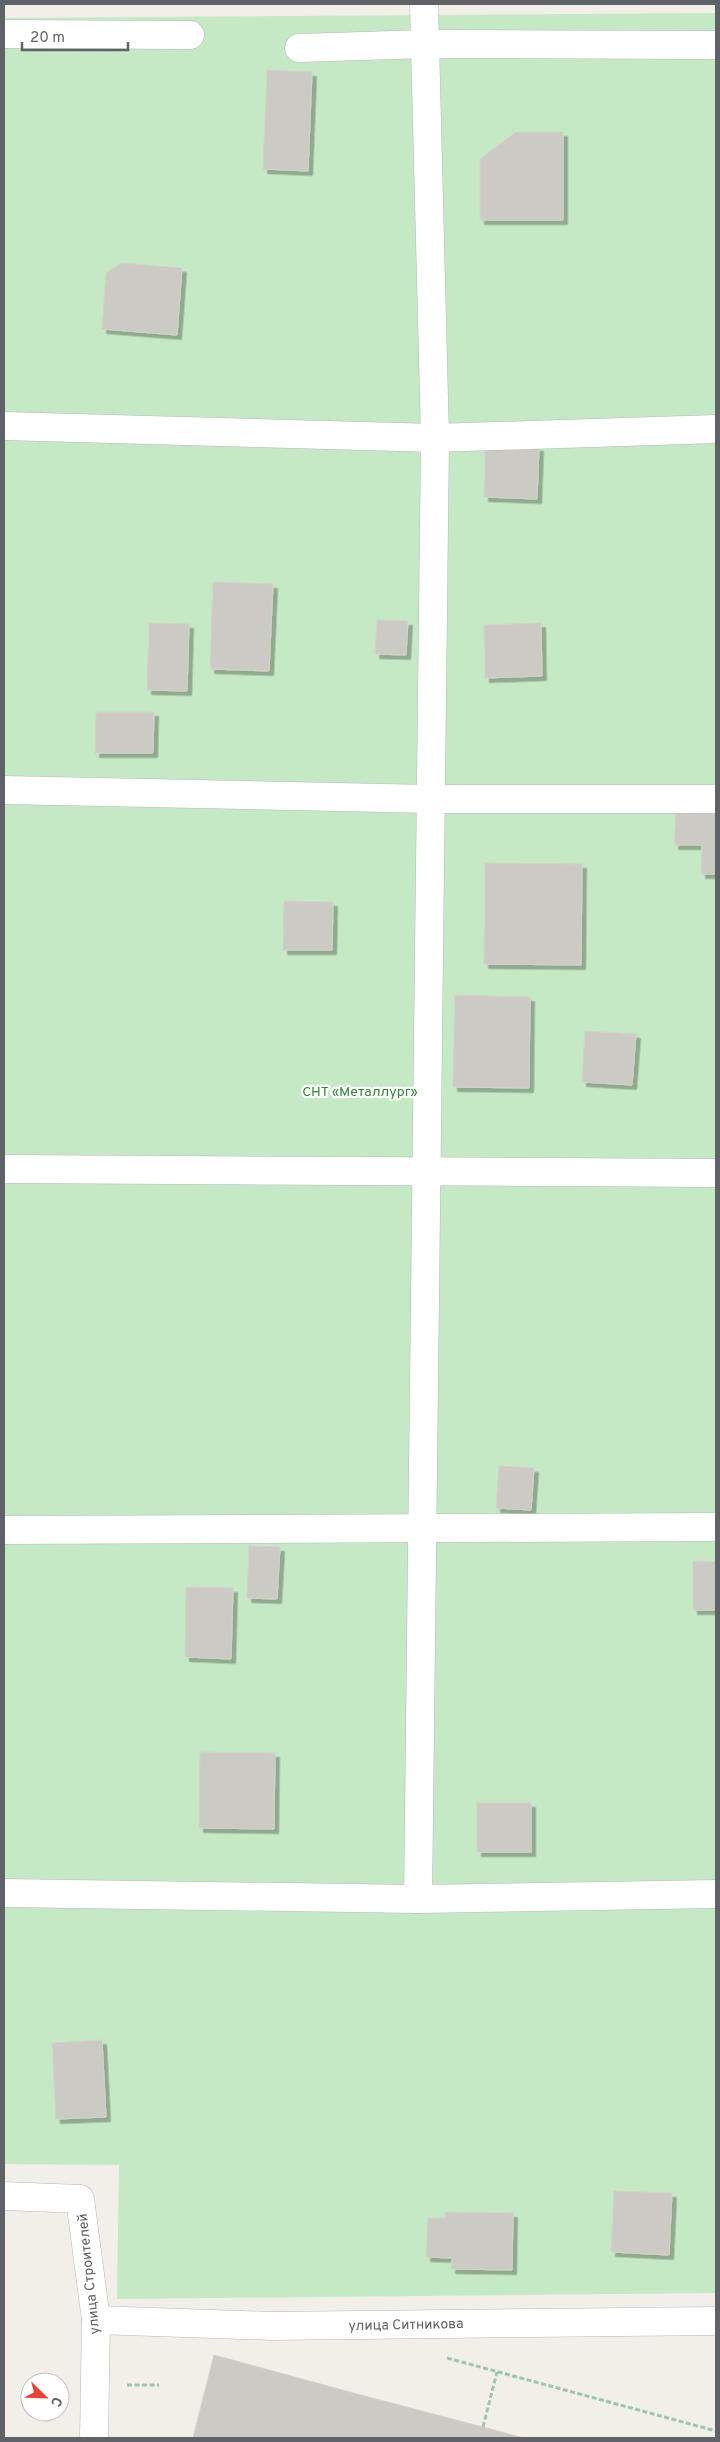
<svg xmlns="http://www.w3.org/2000/svg" width="720" height="2442" font-family="Overpass,sans-serif">
	<style>
		.green { fill: #c5e8c5 }
		.building { fill: #cccac5; stroke: #d6d1c6; filter: url(#shadow) }
		.lines { fill: none; stroke-linecap: round; stroke-linejoin: round }
		.minor-casing { stroke: #b5b8bc; stroke-width: 29 }
		.path { stroke: #9cc7a9; stroke-width: 3; stroke-dasharray: 5 2.5; stroke-linecap: butt }
		.minor { stroke: #fff; stroke-width: 28 }
		.labels { text-anchor: middle; stroke-width: 4.5; stroke-linejoin: round; paint-order: stroke }
		.park-label { font-size: 14px; fill: #348238; stroke: #fff }
		.street-label { font-size: 14px; fill: #5f6368; stroke: #fff }
	</style>
	<defs>
		<filter id="shadow"><feDropShadow dx="4.5" dy="4.5" stdDeviation="0" flood-color="#0004"/></filter>
	</defs>
	<rect width="100%" height="100%" fill="#f1efe8"/>
	<!-- green -->
	<polygon class="green" points="716,13 716,2293 117,2299 119,2165 4,2164 4,18"/>
	<!-- building -->
	<g class="building">
		<polygon points="267,70 312,72 308,171 263,169"/>
		<polygon points="516,132 563,132 563,220 480,220 480,159"/>
		<polygon points="121,263 182,268 177,335 102,329 106,273"/>
		<polygon points="485,445 539,447 537,499 484,497"/>
		<polygon points="213,582 273,584 269,671 210,669"/>
		<polygon points="377,620 408,621 406,655 375,654"/>
		<polygon points="149,623 189,624 187,691 147,690"/>
		<polygon points="541,623 542,676 485,678 484,625"/>
		<polygon points="96,712 154,712 153,753 95,753"/>
		<polygon points="676,813 716,814 716,874 701,874 702,845 674,845"/>
		<polygon points="485,863 582,864 581,965 484,964"/>
		<polygon points="284,901 333,902 332,950 283,950"/>
		<polygon points="455,995 530,997 529,1088 453,1087"/>
		<polygon points="585,1031 636,1034 632,1085 582,1082"/>
		<polygon points="499,1466 534,1468 531,1510 496,1508"/>
		<polygon points="249,1546 280,1547 277,1599 247,1598"/>
		<polygon points="693,1561 716,1562 716,1610 693,1610"/>
		<polygon points="186,1587 233,1588 231,1659 185,1657"/>
		<polygon points="200,1752 275,1753 274,1829 199,1828"/>
		<rect x="477" y="1803" width="54" height="49"/>
		<polygon points="102,2040 106,2117 56,2119 52,2043"/>
		<polygon points="614,2191 672,2193 669,2255 611,2252"/>
		<polygon points="445,2212 513,2213 512,2270 451,2269 452,2258 426,2257 428,2218 445,2218"/>
		<polygon points="214,2355 346,2391 524,2438 193,2438"/>
	</g>
	<g class="lines">
		<!-- minor casing -->
		<g class="minor-casing">
			<g id="minor">
				<polyline points="4,34 190,35"/>
				<polyline points="299,48 426,44 716,45"/>
				<polyline points="4,426 435,438 716,429"/>
				<polyline points="4,790 431,799 716,799"/>
				<polyline points="4,1169 716,1173"/>
				<polyline points="4,1530 716,1527"/>
				<polyline points="4,1893 418,1899 716,1894"/>
				<polyline points="418,1899 435,438 424,4"/>
				<polyline points="4,2196 80,2199 96,2320 94,2438"/>
				<polyline points="96,2320 273,2326 716,2321"/>
			</g>
		</g>
		<!-- path -->
		<g class="path">
			<polyline points="447,2358 716,2431"/>
			<polyline points="127,2385 159,2385"/>
			<polyline points="483,2427 497,2372"/>
		</g>
		<!-- minor -->
		<use href="#minor" class="minor"/>
	</g>
	<g class="labels">
		<!-- park labels -->
		<g class="park-label">
			<text x="360" y="1096">СНТ «Металлург»</text>
		</g>
		<!-- street labels -->
		<g class="street-label">
			<text transform="translate(88 2274) rotate(-96)" y="5">улица Строителей</text>
			<text transform="translate(406 2324) rotate(-1)" y="5">улица Ситникова</text>
		</g>
	</g>
	<!-- border -->
	<rect width="720" height="2442" fill="none" stroke="#5f6368" stroke-width="10"/>
	<!-- north arrow -->
	<g transform="translate(45 2397) rotate(113)"><circle r="24" fill="#ffffff" stroke="#bfc1c3"/>
	<path d="M0-4L9 19L0 12L-9 19Z" fill="#ea4335"/>
	<text y="-8" font-size="14" font-weight="bold" text-anchor="middle" fill="#5f6368">С</text>
	</g>
	<!-- scale -->
	<path d="M22 42v8h106v-8" fill="none" stroke="#5f6368" stroke-width="2.5"/>
	<text x="30" y="42" font-size="15" fill="#5f6368" stroke="#ffffff" stroke-width="4" paint-order="stroke">20 m</text>
</svg>
